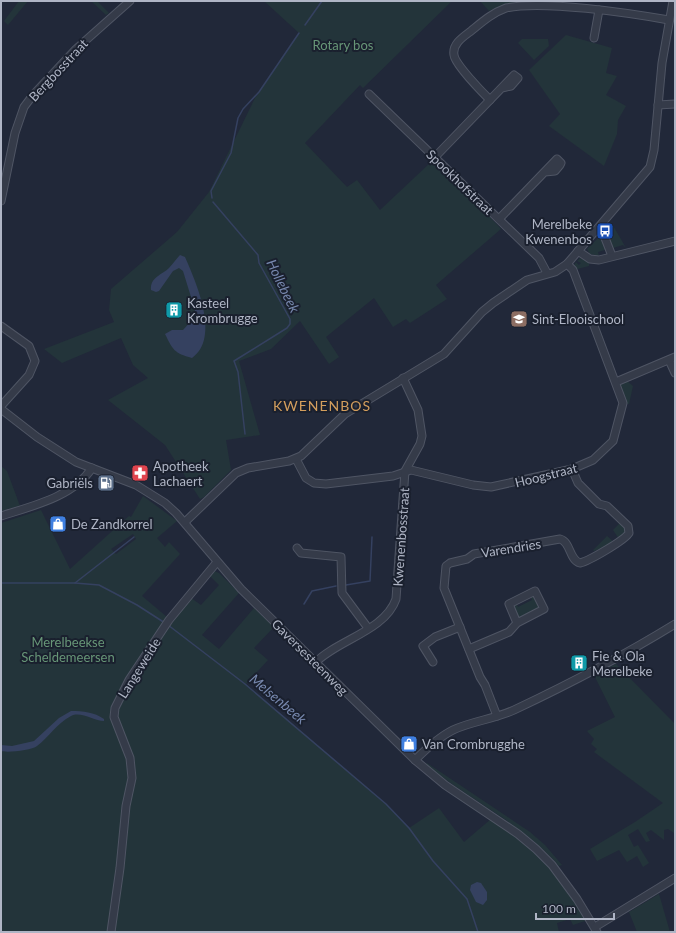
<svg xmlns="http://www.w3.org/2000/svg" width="676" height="933" font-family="Lato,sans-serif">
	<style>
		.green { fill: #23343a; fill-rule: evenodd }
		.water { fill: #354160 }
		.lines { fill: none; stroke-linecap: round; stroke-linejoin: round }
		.stream { stroke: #354160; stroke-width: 1.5 }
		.minor-casing { stroke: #4f5564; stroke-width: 9 }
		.minor { stroke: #353b49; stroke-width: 7 }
		.labels { text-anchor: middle; stroke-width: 4; stroke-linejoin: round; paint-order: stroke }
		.park-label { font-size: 13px; fill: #679677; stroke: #1a202e }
		.street-label { font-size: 13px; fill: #afb5c5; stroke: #1a202e }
		.poi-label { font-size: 13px; fill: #afb5c5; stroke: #1a202e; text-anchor: start }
		.water-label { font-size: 14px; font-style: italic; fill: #7788ae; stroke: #1a202e }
		.neighbourhood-label { font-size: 14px; letter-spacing: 1px; fill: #d39e5d; stroke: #1a202e }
	</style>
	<rect width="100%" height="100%" fill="#212839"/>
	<!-- green -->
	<g class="green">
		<polygon points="19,1 28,1 8,25 4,21"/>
		<polygon points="91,1 97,1 109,13 106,15"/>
		<polygon points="264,1 452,1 363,88 360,85 305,143 347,187 357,180 380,210 431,162 477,203 501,229 436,285 447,299 410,323 406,319 393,327 374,298 326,337 339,357 329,364 300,321 271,349 239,361 260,435 226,440 231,470 204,497 200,499 165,445 108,400 148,378 133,365 121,338 62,363 44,349 114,322 109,310 111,289 177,232 209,192 255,98 299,33"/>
		<polygon points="480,1 522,1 506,4 489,11"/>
		<polygon points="566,35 612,48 606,73 617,76 606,95 626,106 618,120 617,134 604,166 549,126 560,114 529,70"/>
		<polygon points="522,39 548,39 549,46 534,60 518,43"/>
		<polygon points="611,222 626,248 623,245 613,248 606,231"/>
		<polygon points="600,236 608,249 598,252 599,256 590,254 587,249"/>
		<polygon points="580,258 589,262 589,266 577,269 574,265 576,262 579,265 581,263 577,261"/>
		<polygon points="627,381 633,386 629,404 625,403 620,387 622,383"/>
		<polygon points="1,466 7,471 20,506 1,511"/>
		<path d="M143 496 177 521 157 538 165 547 169 542 180 554 142 596 167 617 112 710 130 768 109 932H1V523L41 510 70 569 129 516 131 517ZM133 534 136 539 116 554 111 549Z"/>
		<polygon points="620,523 625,526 627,531 619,539 613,530"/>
		<polygon points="607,536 614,542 604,549 603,548 594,551 593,550"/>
		<path d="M214 571 219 573 239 593 202 635 219 649 254 608 274 627 254 648 268 660 246 684 386 804 409 828 439 808 464 842 491 819 532 850 551 868 588 920 573 925 570 919 557 923 559 932H112L129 803 135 772 133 762 117 716C129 678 166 631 191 598L201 605 219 585 210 576Z"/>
		<polygon points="530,596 534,596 540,605 539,608 519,618 514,606 516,603 518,607 532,600"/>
		<polygon points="616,664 675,724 675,831 674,833 668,829 664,830 664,840 651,830 646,833 650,841 646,842 638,829 628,835 634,847 638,845 649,863 643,867 637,856 627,862 619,850 597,861 590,849 635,822 663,803 594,752 597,749 591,744 594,739 587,731 615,717 594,675"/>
		<path d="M427 763 530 832 545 845 562 865 559 866C521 823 470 800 426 765Z"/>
		<polygon points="659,894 670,932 637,932 629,912"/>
	</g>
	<!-- water -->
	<g class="water">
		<path d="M180 255 185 257C196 282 221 338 192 358 174 353 173 350 165 334L172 330H183L194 318 195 310 183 271 179 268 173 271 159 291 156 292 151 290C150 277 162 275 169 268 173 264 176 259 180 255Z"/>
		<path d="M71 711C83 711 94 712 104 719V721C94 721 81 711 71 716 57 723 49 737 37 746 32 750 8 753 1 751V745L12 746 34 741 59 718Z"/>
		<polygon points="477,882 481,883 487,892 487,900 483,905 476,902 470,890 471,885"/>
	</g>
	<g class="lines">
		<!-- stream -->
		<g class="stream">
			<polyline points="305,25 322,1"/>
			<polyline points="212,198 211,191 231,153 238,118 243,109 259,92 299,33"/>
			<polyline points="213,202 258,255 259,263 290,319 290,324 287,328 234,361 238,372 245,434"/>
			<polyline points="1,583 75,583 99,585 137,605 165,623"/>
			<polyline points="75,583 134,537"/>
			<polyline points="346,585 370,581 372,537"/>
			<polyline points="304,604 312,591 336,586"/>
			<polyline points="168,625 245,684 386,804 409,828 433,861 467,899 478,932"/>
		</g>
		<!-- minor casing -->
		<g class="minor-casing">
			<g id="minor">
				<polyline points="594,38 599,10"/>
				<polyline points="369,94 539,258 547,273"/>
				<path d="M490 100C482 92 455 64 454 55 452 44 463 37 471 31 482 22 492 13 506 8 543 0 629 13 669 20"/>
				<polyline points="658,105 675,104"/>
				<polyline points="435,157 514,75 518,78 511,86 502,88"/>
				<polyline points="1,201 15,133 24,107 33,95 76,49 130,1"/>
				<polyline points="499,219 557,159 561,163 560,165 555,171 545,172"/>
				<polyline points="602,224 605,238 612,256"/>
				<polyline points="578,251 590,259 599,260 675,241"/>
				<polyline points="1,326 29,346 35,361 29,375 1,406"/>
				<polyline points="669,360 675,373"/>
				<polyline points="616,382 675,357"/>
				<polyline points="1,409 37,437 76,462 136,485 165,503 176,513 241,589 415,760 445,785 518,834 536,849 552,865 577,899 597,932"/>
				<polyline points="296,459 306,478 314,483 326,484 393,476 411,470 473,485 491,487 572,469 593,460 613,441 623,403 573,270 567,264"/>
				<path d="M1 516C32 506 73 497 92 468"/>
				<polyline points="185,522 236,473 248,468 289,461 301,456 345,414 444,354 482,312 493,303 527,280 555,272 567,264 650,167 654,150 662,63 673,1"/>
				<polyline points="297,548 301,553 341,557 342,593 368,628"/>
				<polyline points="469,649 509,632 517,623 544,609 535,591 509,604 517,623"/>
				<polyline points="433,662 423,646 435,637 460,627"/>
				<path d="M315 663C337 640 385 631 396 599L405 471 420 444 422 436 418 410 403 378"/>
				<path d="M497 716 485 685 480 677 444 588 446 566 450 563 467 559 474 554 560 539C571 542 569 560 580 563 589 561 625 540 629 533L628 526 607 506 599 504 578 483 572 469"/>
				<path d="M415 760C426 749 439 737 453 730 472 721 495 719 514 710 569 684 623 656 675 624"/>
				<polyline points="595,927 675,878"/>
				<polyline points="111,932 120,868 126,806 132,778 130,758 114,717 115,708 129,680 169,620 217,562"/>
			</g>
		</g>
		<!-- minor -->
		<use href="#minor" class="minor"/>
	</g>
	<!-- icons -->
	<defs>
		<g id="bus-square" transform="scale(0.9)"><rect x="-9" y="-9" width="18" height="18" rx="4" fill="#1a4fb4" stroke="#1a202e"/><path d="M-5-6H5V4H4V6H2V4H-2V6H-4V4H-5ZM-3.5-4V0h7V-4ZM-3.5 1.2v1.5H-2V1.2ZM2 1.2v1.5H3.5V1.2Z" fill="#fff"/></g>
		<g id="building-square" transform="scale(0.9)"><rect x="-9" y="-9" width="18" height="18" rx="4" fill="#0f9aa8" stroke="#1a202e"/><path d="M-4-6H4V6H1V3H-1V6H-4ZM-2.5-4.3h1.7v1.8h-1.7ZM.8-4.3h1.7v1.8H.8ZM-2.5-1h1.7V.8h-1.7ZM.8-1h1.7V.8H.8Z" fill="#fff"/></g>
		<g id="school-square" transform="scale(0.9)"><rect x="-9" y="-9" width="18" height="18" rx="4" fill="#8d6e63" stroke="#1a202e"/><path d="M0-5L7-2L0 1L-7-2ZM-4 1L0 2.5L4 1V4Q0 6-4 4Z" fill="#fff"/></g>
		<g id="pharmacy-square" transform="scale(0.9)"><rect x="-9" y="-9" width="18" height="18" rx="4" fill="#e0444e" stroke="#1a202e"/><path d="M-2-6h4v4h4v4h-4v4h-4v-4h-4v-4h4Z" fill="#fff"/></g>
		<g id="fuel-square" transform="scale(0.9)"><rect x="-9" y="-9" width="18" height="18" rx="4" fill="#5c6f8a" stroke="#1a202e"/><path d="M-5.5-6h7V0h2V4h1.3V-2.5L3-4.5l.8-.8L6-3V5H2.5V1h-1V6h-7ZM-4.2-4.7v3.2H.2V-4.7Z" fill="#fff"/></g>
		<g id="shop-square" transform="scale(0.9)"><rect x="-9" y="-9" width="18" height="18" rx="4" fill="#3f7fe0" stroke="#1a202e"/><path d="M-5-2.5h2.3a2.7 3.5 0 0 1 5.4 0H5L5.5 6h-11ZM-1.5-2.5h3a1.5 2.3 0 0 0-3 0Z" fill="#fff"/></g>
	</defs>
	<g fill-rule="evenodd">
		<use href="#bus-square" x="605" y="231"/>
		<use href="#building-square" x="174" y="310"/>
		<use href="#school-square" x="519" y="319"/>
		<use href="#pharmacy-square" x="140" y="473"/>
		<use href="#fuel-square" x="106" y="483"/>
		<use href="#shop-square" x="58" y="524"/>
		<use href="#building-square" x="579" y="663"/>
		<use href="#shop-square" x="409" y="744"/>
	</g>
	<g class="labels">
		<!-- park labels -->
		<g class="park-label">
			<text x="343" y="50">Rotary bos</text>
			<text x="68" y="647">Merelbeekse<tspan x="68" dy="15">Scheldemeersen</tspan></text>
		</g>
		<!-- street labels -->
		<g class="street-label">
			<text transform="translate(58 70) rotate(-47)" y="5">Bergbosstraat</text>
			<text transform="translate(460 182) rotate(44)" y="5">Spookhofstraat</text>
			<text transform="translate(546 475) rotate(-14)" y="5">Hoogstraat</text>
			<text transform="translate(401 537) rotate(-86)" y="5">Kwenenbosstraat</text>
			<text transform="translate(511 548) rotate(-9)" y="5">Varendries</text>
			<text transform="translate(310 657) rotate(45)" y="5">Gaversesteenweg</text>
			<text transform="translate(139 668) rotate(-58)" y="5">Langeweide</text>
		</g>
		<!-- poi labels -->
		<g class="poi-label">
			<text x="592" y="229" text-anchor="end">Merelbeke<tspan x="592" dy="15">Kwenenbos</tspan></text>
			<text x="187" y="308">Kasteel<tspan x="187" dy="15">Krombrugge</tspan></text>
			<text x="532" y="324">Sint-Elooischool</text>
			<text x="153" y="471">Apotheek<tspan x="153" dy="15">Lachaert</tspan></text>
			<text x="93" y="488" text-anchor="end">Gabriëls</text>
			<text x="71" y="529">De Zandkorrel</text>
			<text x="592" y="661">Fie &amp; Ola<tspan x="592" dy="15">Merelbeke</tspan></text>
			<text x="422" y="749">Van Crombrugghe</text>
		</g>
		<!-- water labels -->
		<g class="water-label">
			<text transform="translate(283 286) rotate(64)" y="5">Hollebeek</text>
			<text transform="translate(278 699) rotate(40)" y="5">Melsenbeek</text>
		</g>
		<!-- neighbourhood labels -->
		<g class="neighbourhood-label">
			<text x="322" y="411">KWENENBOS</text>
		</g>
	</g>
	<!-- border -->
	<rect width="676" height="933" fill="none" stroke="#afb5c5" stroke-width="4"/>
	<!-- scale -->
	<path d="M536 913v6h78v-6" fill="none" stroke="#afb5c5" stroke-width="2"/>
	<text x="542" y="913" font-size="12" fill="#afb5c5" stroke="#1a202e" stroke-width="3" paint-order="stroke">100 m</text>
</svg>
